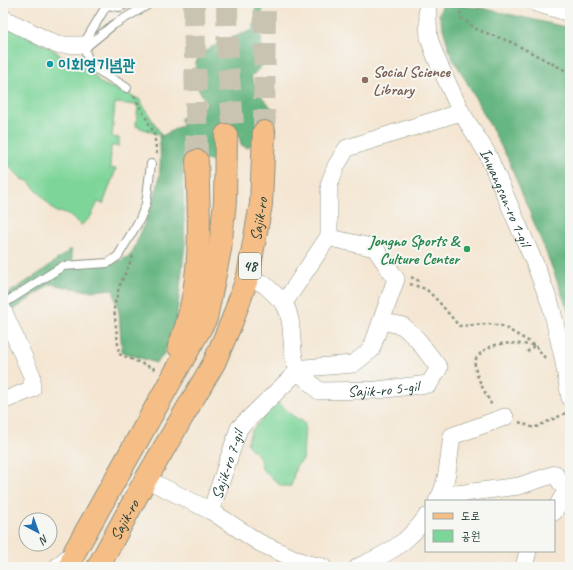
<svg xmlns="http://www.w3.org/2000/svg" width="573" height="570" font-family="Caveat,'Poor Story',sans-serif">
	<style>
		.green { fill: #7dd599; stroke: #4e8966 }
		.forest { fill: #66b681; stroke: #427a5a }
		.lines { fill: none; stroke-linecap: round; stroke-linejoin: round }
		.primary-tunnel { stroke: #c9c4b2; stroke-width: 22; stroke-dasharray: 22 11; stroke-linecap: butt }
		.lane-casing { stroke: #8a9283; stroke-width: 10 }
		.street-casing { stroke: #8a9283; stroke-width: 18 }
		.primary-casing { stroke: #8a9283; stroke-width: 24 }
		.path { stroke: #8a9283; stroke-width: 2.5; stroke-dasharray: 3 3; stroke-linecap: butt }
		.lane { stroke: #fff; stroke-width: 8 }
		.street { stroke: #fff; stroke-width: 17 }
		.primary { stroke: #f6be87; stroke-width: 22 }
		.culture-dot { fill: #0f9aa8; stroke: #f6f6f2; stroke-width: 1.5 }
		.education-dot { fill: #8d6e63; stroke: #f6f6f2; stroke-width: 1.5 }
		.leisure-dot { fill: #2e9e5b; stroke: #f6f6f2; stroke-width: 1.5 }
		.labels { text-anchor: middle; stroke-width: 4; stroke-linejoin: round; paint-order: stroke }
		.shield { fill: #f6f6f2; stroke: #60746d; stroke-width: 1 }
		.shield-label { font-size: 15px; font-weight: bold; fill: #1f3d34 }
		.culture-label { font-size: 16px; font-weight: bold; fill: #0d838f; stroke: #f6f6f2; text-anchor: start }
		.education-label { font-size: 16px; font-weight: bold; fill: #785e54; stroke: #f6f6f2; text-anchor: start }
		.street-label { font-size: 16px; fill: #1f3d34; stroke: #f6f6f2 }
		.leisure-label { font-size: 16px; font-weight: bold; fill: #27864d; stroke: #f6f6f2; text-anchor: end }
	</style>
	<rect width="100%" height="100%" fill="#f6f6f2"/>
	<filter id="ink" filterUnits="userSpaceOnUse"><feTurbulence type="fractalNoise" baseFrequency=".025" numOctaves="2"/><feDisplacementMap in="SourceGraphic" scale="8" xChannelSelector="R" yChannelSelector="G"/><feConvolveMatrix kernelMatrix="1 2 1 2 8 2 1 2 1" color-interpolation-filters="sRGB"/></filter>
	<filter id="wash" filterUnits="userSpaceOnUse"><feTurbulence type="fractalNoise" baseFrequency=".012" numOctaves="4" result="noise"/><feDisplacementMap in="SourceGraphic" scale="16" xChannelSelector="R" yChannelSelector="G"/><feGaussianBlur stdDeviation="0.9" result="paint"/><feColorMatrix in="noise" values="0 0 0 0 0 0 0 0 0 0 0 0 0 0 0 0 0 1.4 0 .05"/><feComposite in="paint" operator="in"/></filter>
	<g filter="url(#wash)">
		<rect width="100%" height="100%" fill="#f4e6d2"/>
		<!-- green -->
		<g class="green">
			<polygon points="3,24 54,50 62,57 82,58 100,83 139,99 162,136 136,126 138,105 115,103 112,137 119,138 119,146 111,146 110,168 116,169 103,204 98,202 90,218 81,225 66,213 56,212 28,181 22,179 3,160"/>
			<polygon points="278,402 293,416 305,423 303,460 296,466 291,486 281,486 262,469 260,458 247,444 251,431"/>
		</g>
		<!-- forest -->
		<g class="forest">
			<path d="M255 3H264L260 22 263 64 251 77 262 97 276 113 275 131H256L254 142 248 148 241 145 239 135H221V161L206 160 182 162 185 245 176 321 163 356 156 363 122 352 119 312 113 289 89 291 50 284 8 314 3 304V297L41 272 71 249 73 265 81 259C99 263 114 267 130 255 134 253 157 192 158 185 161 169 161 152 159 136H162L183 125 180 119 207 104 196 84 199 82 194 72C196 68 195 63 197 60 202 47 240 35 253 30L256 19Z"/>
			<polygon points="443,4 481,8 570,28 570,316 550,262 508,159 463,75 451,56 439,14"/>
		</g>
	</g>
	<g filter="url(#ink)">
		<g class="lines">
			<!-- primary-tunnel -->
			<g class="primary-tunnel">
				<polyline points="194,3 197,161"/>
				<polyline points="227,3 228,65 234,135"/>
				<polyline points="264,132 265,3"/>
			</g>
			<!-- lane casing -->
			<g class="lane-casing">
				<g id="lane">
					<polyline points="108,3 83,45 90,65 127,88"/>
					<polyline points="107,5 119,7 129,3"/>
					<polyline points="83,45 87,46 113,25 151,3"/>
					<polyline points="3,304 63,266 108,263 118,256 140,219 146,204 151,164"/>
				</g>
			</g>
			<!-- street casing -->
			<g class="street-casing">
				<g id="street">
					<path id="s1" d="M427 3 429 38 436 58 461 112 487 153 535 264 551 306 563 357 570 398"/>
					<polyline points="536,3 570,13"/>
					<polyline points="3,18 57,45 83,45"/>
					<polyline points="248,276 265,285 284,303 329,236 329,185 336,166 347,148 461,112"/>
					<path d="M284 303C296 323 288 350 298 371L305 368 353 364 371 350 396 279 375 248 335 239 329 236"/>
					<polyline points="3,310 32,376 32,389 3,401"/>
					<polyline points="146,479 211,511 260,543 304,563 323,567"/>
					<polyline points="441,496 519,486 555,474 566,491 554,512"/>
					<path d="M437 501C448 486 449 454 452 436L505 417"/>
					<path id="s2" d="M211 511 239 428 298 371 319 391 377 390 429 384 439 368 417 339 403 326 382 321"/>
					<polyline points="57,567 75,551"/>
					<path d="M358 567C387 554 408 543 426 517"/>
					<polyline points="524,567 528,551"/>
				</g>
			</g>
			<!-- primary casing -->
			<g class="primary-casing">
				<g id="primary">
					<path d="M179 347C203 286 200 225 197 161"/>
					<polyline points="70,567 75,551 206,318 220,249 225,201 226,135"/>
					<path id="s3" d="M98 567 146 479 214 363 232 321 248 276 261 204 264 132"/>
				</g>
			</g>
			<!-- path -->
			<g class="path">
				<polyline points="448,3 459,5 461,18 478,30 511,42 570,73"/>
				<polyline points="134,96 154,133 157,155"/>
				<polyline points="133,256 119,287 114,308 119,354 157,370"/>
				<polyline points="411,277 419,281"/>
				<path d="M410 284 426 289 439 302 459 326 489 324 502 326 535 345C516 344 493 339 479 355 476 358 474 361 475 366 477 380 486 393 492 406"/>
				<polyline points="527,352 535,345 545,358 547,358"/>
				<polyline points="519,422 534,428 566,413"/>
			</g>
			<!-- lane -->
			<use href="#lane" class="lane"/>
			<!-- street -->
			<use href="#street" class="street"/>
			<!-- primary -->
			<use href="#primary" class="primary"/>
		</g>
	</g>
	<!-- markers -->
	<circle class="culture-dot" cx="50" cy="64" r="4"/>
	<circle class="education-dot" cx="365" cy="80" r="4"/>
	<circle class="leisure-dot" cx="467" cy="249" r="4"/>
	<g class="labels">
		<!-- shield labels -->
		<rect class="shield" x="239" y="253" width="22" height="26" rx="3"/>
		<g class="shield-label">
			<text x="250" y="271">48</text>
		</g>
		<!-- culture labels -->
		<g class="culture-label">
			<text x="58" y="70">이회영기념관</text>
		</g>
		<!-- education labels -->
		<g class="education-label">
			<text x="373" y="77">Social Science<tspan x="373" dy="18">Library</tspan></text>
		</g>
		<!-- street labels -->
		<g class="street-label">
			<text dy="6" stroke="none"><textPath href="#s1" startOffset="212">Inwangsan-ro 1-gil</textPath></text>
			<text dy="6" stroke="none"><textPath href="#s3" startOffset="386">Sajik-ro</textPath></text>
			<text dy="6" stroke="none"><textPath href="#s2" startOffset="263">Sajik-ro 5-gil</textPath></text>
			<text dy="6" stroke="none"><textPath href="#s2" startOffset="49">Sajik-ro 7-gil</textPath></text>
			<text dy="6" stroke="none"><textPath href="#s3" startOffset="54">Sajik-ro</textPath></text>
		</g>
		<!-- leisure labels -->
		<g class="leisure-label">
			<text x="459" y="246">Jongno Sports &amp;<tspan x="459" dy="18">Culture Center</tspan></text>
		</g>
	</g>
	<!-- margin -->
	<rect width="573" height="570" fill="none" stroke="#f6f6f2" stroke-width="16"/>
	<!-- legend -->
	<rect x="425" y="500" width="130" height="52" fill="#f6f6f2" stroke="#a0aca6"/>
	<rect x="433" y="513" width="20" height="6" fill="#f6be87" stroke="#a0aca6"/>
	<text x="461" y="520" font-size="12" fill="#1f3d34">도로</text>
	<rect x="433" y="530" width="20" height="12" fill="#7dd599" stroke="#a0aca6"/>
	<text x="461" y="540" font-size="12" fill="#1f3d34">공원</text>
	<!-- north arrow -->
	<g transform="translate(38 532) rotate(139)"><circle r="19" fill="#f6f6f2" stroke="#a0aca6"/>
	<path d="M0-3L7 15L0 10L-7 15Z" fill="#1f6fb2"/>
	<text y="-6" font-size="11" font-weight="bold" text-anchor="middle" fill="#1f3d34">N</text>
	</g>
</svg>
